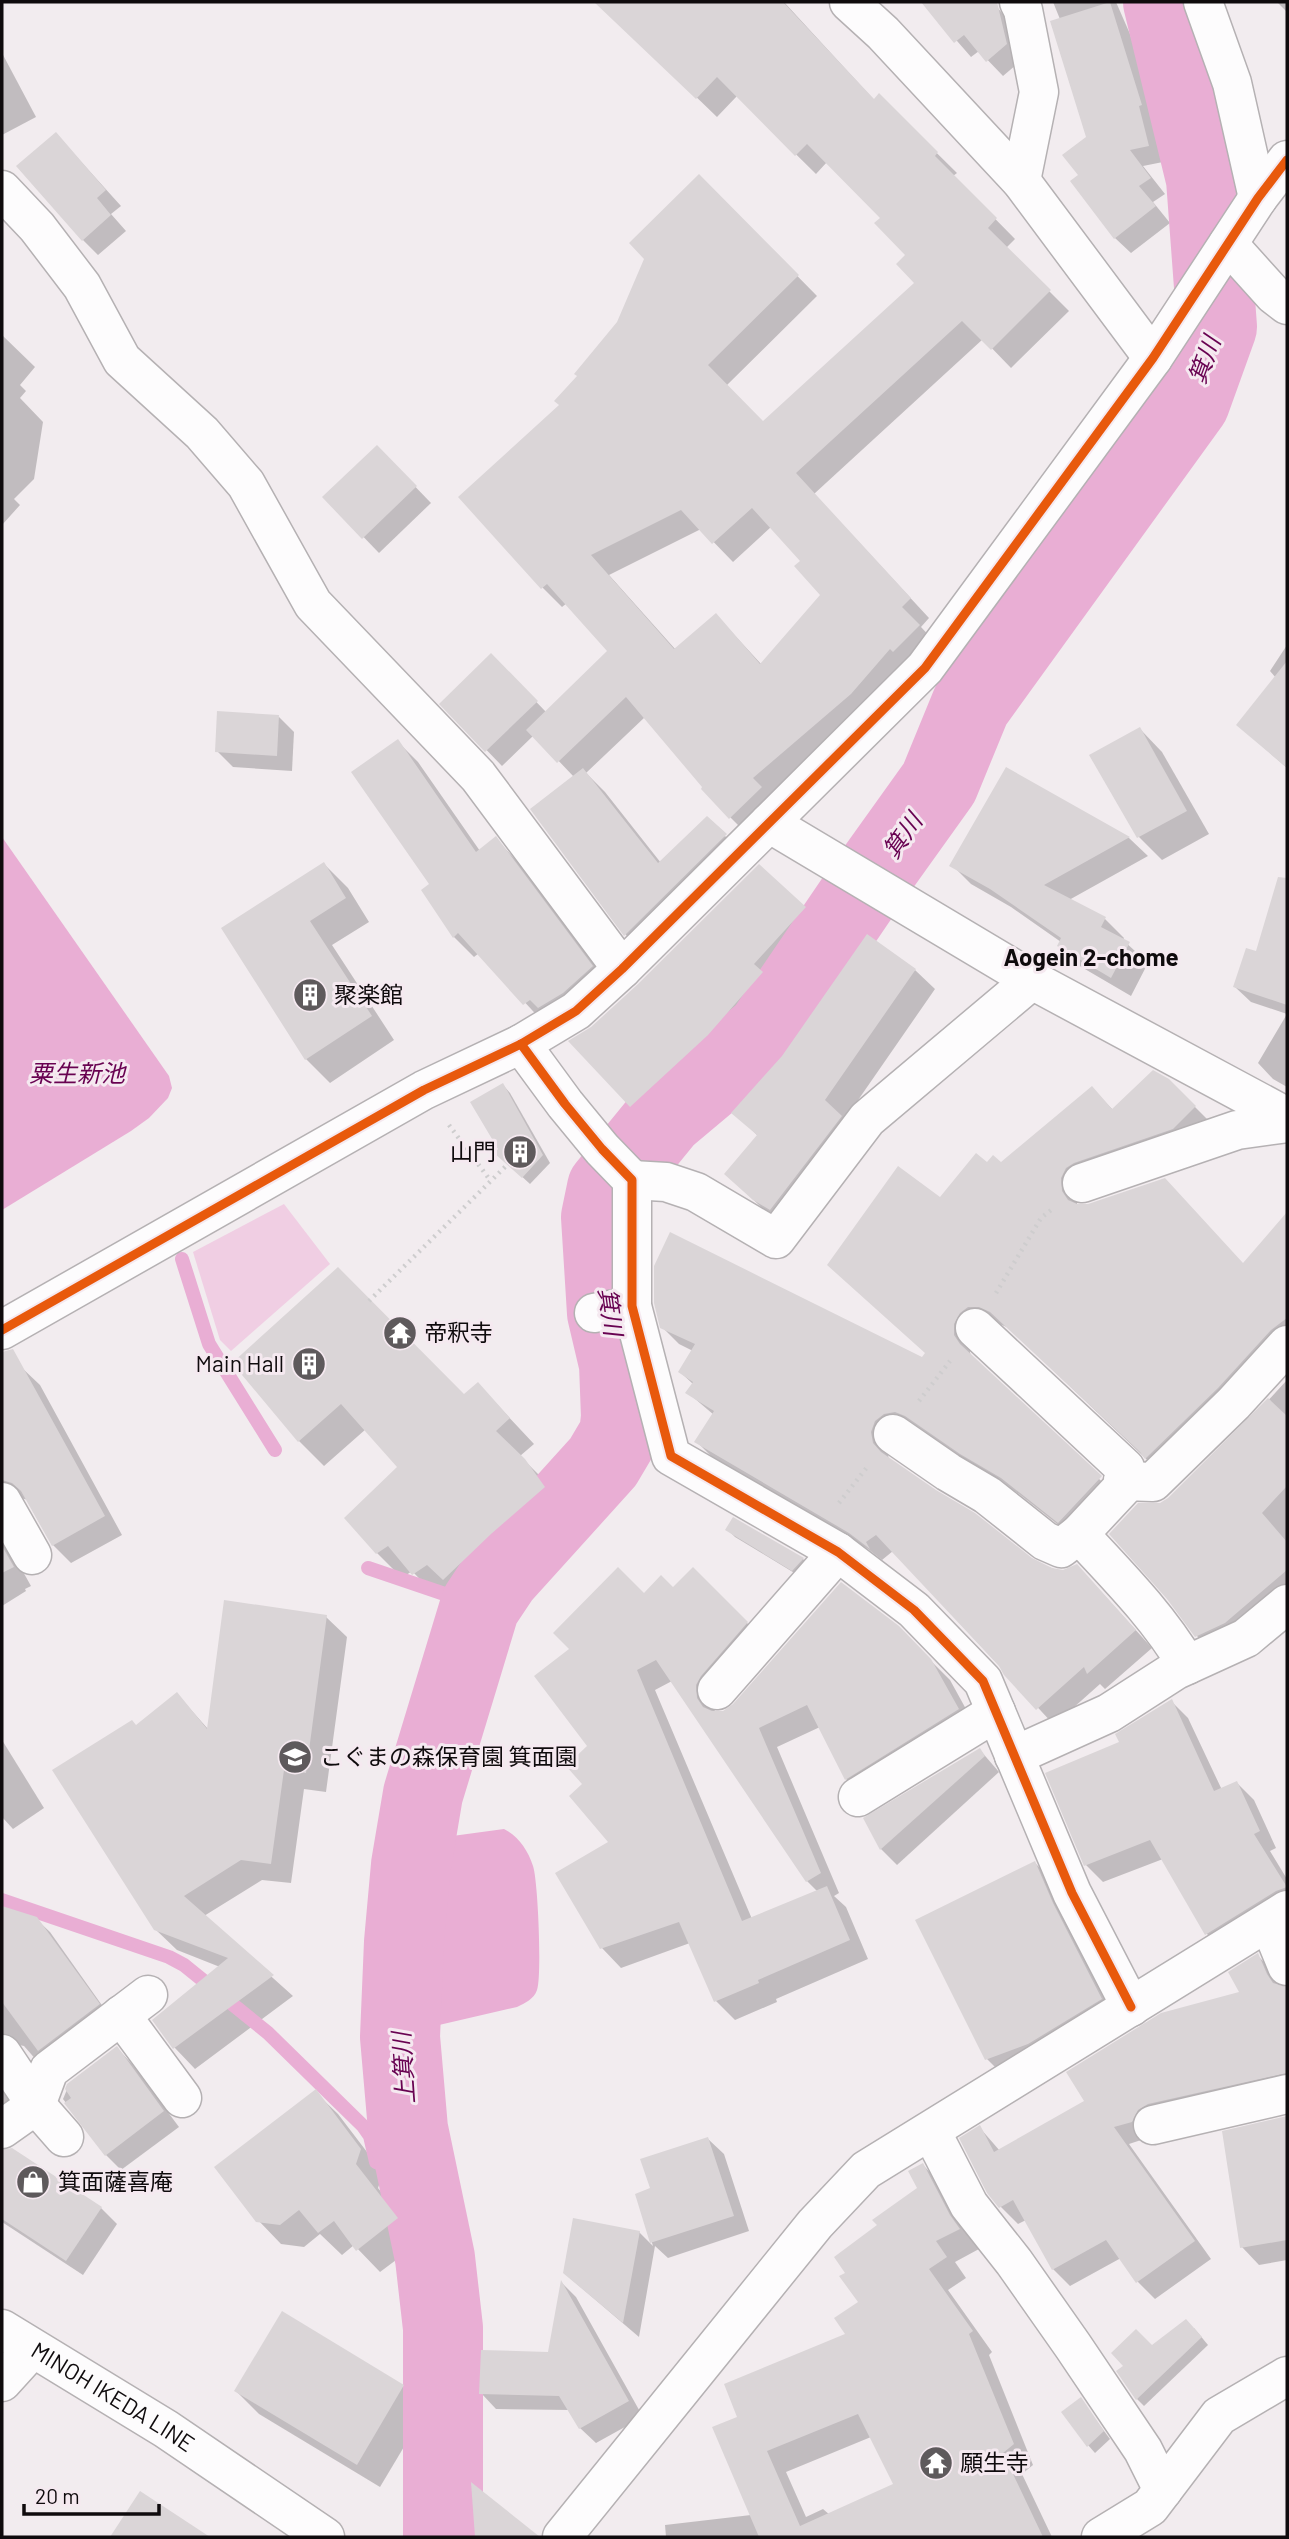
<svg xmlns="http://www.w3.org/2000/svg" width="1289" height="2539" font-family="Barlow,'Noto Sans JP',sans-serif">
	<style>
		.green { fill: #f0cee3 }
		.water { fill: #e9aed4 }
		.shadow { fill: #0003; fill-rule: evenodd }
		.lines { fill: none; stroke-linecap: round; stroke-linejoin: round }
		.stream { stroke: #e9aed4; stroke-width: 14 }
		.river { stroke: #e9aed4; stroke-width: 80 }
		.building { fill: #dad5d7; fill-rule: evenodd }
		.minor-casing { stroke: #b5b1b3; stroke-width: 41 }
		.major-casing { stroke: #b5b1b3; stroke-width: 41 }
		.path { stroke: #cecdce; stroke-width: 4.5; stroke-dasharray: 2 5; stroke-linecap: butt }
		.minor { stroke: #fdfcfd; stroke-width: 38 }
		.major { stroke: #fdfcfd; stroke-width: 38 }
		.cycleway-casing { stroke: #f5e9f0; stroke-width: 13 }
		.cycleway { stroke: #e8590c; stroke-width: 9 }
		.labels { text-anchor: middle; stroke-width: 6; stroke-linejoin: round; paint-order: stroke }
		.poi-label { font-size: 23px; fill: #0f0b0d; stroke: #f5e9f0; text-anchor: start }
		.street-label { font-size: 23px; fill: #0f0b0d; stroke: #f5e9f0 }
		.water-label { font-size: 24px; font-style: italic; fill: #680251; stroke: #f5e9f0 }
		.neighbourhood-label { font-size: 24px; font-weight: bold; fill: #0f0b0d; stroke: #f5e9f0 }
	</style>
	<rect width="100%" height="100%" fill="#f2ecef"/>
	<!-- green -->
	<polygon class="green" points="284,1204 330,1264 231,1351 220,1340 193,1252"/>
	<!-- water -->
	<g class="water">
		<polygon points="2,837 169,1076 172,1088 168,1098 149,1118 131,1131 2,1210"/>
		<path d="M504 1829C518 1836 528 1850 533 1866 538 1880 542 1977 537 1990 534 1999 525 2003 517 2007L439 2025C429 1962 437 1900 445 1837Z"/>
	</g>
	<!-- shadow -->
	<g class="shadow">
		<path d="M604 2H784L875 101 879 96 957 173 953 176 1015 239 1006 248 1069 311 1011 368 983 339 814 494 929 618 921 627 938 645 750 837 730 817 645 717 586 773 605 792 661 863 725 836 747 857 647 956 626 935 533 810 574 777 534 735 502 766 442 704 491 655 546 712 609 651 567 603 562 607 543 588 460 497 561 406 618 323 699 176 817 296 726 386 763 423 917 283 908 255 882 218 827 162 816 174 737 96 717 117 606 10ZM771 527 803 562 823 595 762 665 716 615 676 650 609 575 701 529 733 562Z"/>
		<polygon points="923,2 993,2 1014,28 1022,60 1003,76 979,51 971,57"/>
		<polygon points="1053,2 1116,2 1130,34 1157,120 1153,121 1163,162 1143,166 1165,194 1153,202 1170,223 1131,253 1115,238 1112,147"/>
		<polygon points="1277,2 1287,2 1287,12"/>
		<polygon points="2,53 36,117 2,135"/>
		<polygon points="56,134 121,206 111,214 126,231 98,255 83,240"/>
		<polygon points="2,335 35,367 20,385 26,391 20,398 43,422 34,479 14,499 20,505 2,525"/>
		<polygon points="377,447 431,503 379,553 325,497"/>
		<polygon points="1287,645 1287,768 1238,725 1276,678 1270,671"/>
		<polygon points="279,717 294,732 292,771 233,767 217,751"/>
		<polygon points="1140,729 1162,752 1209,834 1162,860 1139,837 1091,756"/>
		<polygon points="398,742 418,762 480,851 496,839 515,859 611,987 545,1024 479,953 474,957 454,937"/>
		<polygon points="1006,769 1129,838 1148,856 1069,900 1105,919 1124,938 1123,940 1148,963 1131,996 1078,965 1059,946 1061,942 1011,907 971,884 952,865"/>
		<polygon points="324,864 348,888 369,922 332,945 394,1040 330,1083 306,1059 224,928"/>
		<polygon points="1280,879 1287,881 1287,1087 1273,1079 1258,1063 1287,1014 1251,1002 1235,987 1257,954"/>
		<polygon points="804,908 820,924 769,980 777,989 723,1051 646,1121 571,1042"/>
		<polygon points="915,970 935,989 775,1220 726,1174 758,1136 734,1112"/>
		<polygon points="1168,1080 1212,1124 1077,1196 1077,1206 1244,1264 1278,1225 1287,1233 1287,1347 1163,1475 1009,1328 997,1323 970,1341 970,1353 975,1361 1117,1496 1075,1538 1019,1494 979,1470 887,1449 889,1460 1035,1562 1093,1583 1152,1648 1105,1689 1100,1684 1054,1725 893,1551 882,1560 868,1549 713,1458 697,1442 714,1415 687,1392 693,1384 680,1372 693,1351 679,1344 662,1327 923,1360 927,1354 941,1199 987,1164 1001,1164 1092,1088 1113,1110"/>
		<polygon points="503,1085 510,1093 550,1163 530,1184 504,1160"/>
		<polygon points="234,1363 464,1396 478,1384 534,1444 520,1456 550,1486 569,1513 515,1558 469,1604 453,1589 439,1599 412,1571 402,1578 377,1553 399,1468 366,1429 324,1466 299,1441"/>
		<polygon points="21,1367 40,1385 122,1535 71,1563 53,1545 28,1500 21,1498 2,1509 2,1449 16,1441 2,1415 2,1377"/>
		<polygon points="1287,1380 1287,1601 1213,1653 1197,1636 1161,1504 1169,1499 1251,1419"/>
		<polygon points="727,1529 803,1559 810,1566 801,1577 735,1537"/>
		<polygon points="2,1534 31,1586 25,1589 26,1591 2,1606"/>
		<path d="M693 1569 766 1642 714 1705 715 1713H724L898 1628 950 1680 977 1729 865 1798 846 1779 820 1727 777 1747 839 1893 834 1896 846 1907 868 1959 776 1999 777 2002 735 2020 716 2001 690 1943 621 1968 602 1948 611 1842 585 1784 589 1746 644 1595 673 1589ZM672 1681 807 1881 818 1892 752 1919 655 1690Z"/>
		<polygon points="326,1617 347,1637 326,1792 304,1789 291,1883 262,1880 204,1916 293,1996 195,2069 175,2048 154,2020 220,1967 177,1950 155,1929 137,1727 177,1694 208,1729"/>
		<polygon points="1171,1701 1188,1718 1222,1790 1237,1783 1254,1800 1276,1848 1270,1851 1287,1879 1287,1912 1224,1951 1207,1934 1163,1859 1103,1882 1086,1865 1121,1742"/>
		<polygon points="2,1740 44,1808 13,1829 2,1817"/>
		<polygon points="980,1750 999,1772 897,1865 881,1849 866,1818"/>
		<polygon points="1035,1863 1050,1878 1116,2014 1002,2074 987,2059"/>
		<polygon points="2,1908 36,1919 50,1932 111,2018 45,2070 24,2046 14,2044 2,2049"/>
		<polygon points="1258,1956 1275,1973 1281,1988 1287,1989 1287,2092 1129,2144 1211,2259 1155,2299 1138,2282 1121,2258 1070,2286 1053,2269 1026,2220 1018,2224 1000,2206 980,2128 1000,2151 1086,2102 1242,1993"/>
		<polygon points="117,2048 132,2064 179,2127 121,2170 106,2155 63,2099 69,2085"/>
		<polygon points="2,2089 11,2103 2,2109"/>
		<polygon points="315,2092 338,2114 383,2173 378,2188 420,2242 380,2272 354,2245 342,2255 320,2234 304,2247 281,2244 258,2220"/>
		<polygon points="1287,2118 1287,2260 1259,2265 1242,2247 1224,2133"/>
		<polygon points="708,2139 724,2154 749,2231 668,2258 655,2246 639,2337 564,2273 639,2232 653,2246 637,2195 652,2189"/>
		<polygon points="8,2151 101,2208 117,2224 83,2275 2,2222 2,2160"/>
		<path d="M923 2165 943 2186 970 2237 979 2249 955 2262 966 2278 948 2290 992 2352 989 2355 1033 2465 1022 2474 1052 2537H666L665 2525 751 2515 739 2418 847 2335 860 2303 847 2273 880 2226 919 2189ZM871 2437 895 2485 830 2515 823 2509 806 2517 786 2472Z"/>
		<polygon points="562,2283 576,2297 643,2417 596,2443 580,2428 570,2410 496,2409 481,2393 550,2354"/>
		<polygon points="283,2314 403,2387 426,2410 380,2487 259,2414 236,2391"/>
		<polygon points="1194,2328 1208,2345 1144,2406 1137,2399 1152,2347"/>
		<polygon points="1081,2400 1110,2439 1095,2453 1088,2445"/>
	</g>
	<g class="lines">
		<!-- stream -->
		<g class="stream">
			<polyline points="182,1259 209,1344 275,1450"/>
			<polyline points="368,1568 480,1606"/>
			<polyline points="2,1900 169,1957 184,1965 268,2033 363,2126 370,2136 376,2162 391,2167 415,2164"/>
			<polyline points="405,1934 434,1936"/>
			<polyline points="402,1982 434,1981"/>
		</g>
		<!-- river -->
		<polyline class="river" points="443,2537 443,2328 435,2258 408,2129 400,2037 404,1942 411,1865 423,1794 480,1606 500,1576 603,1462 619,1435 621,1417 619,1364 607,1313 601,1217 607,1188 665,1117 766,1032 866,885 939,783 971,705 1190,402 1217,327 1206,179 1163,2"/>
	</g>
	<!-- building -->
	<g class="building">
		<path d="M594 2H783L874 99 879 93 938 152 935 156 997 218 988 228 1051 290 991 350 962 321 796 473 911 598 902 607 920 625 893 652 890 649 851 694 753 778 762 787 729 819 701 789 702 787 626 697 557 763 526 730 607 651 547 584 541 589 458 497 559 405 554 401 577 376 574 374 617 322 644 259 629 243 699 174 799 275 708 365 763 421 914 283 896 264 905 255 874 223 880 218 807 144 795 156 717 77 696 99ZM752 508 800 561 794 566 820 595 760 664 716 613 674 649 591 555 681 510 712 544Z"/>
		<polygon points="921,2 997,2 1007,44 986,62 964,35 954,43"/>
		<polygon points="1110,2 1142,105 1139,106 1149,146 1130,150 1151,178 1139,186 1156,206 1114,239 1070,181 1078,175 1062,155 1086,137 1050,21"/>
		<polygon points="56,132 106,190 97,198 111,215 82,241 16,166"/>
		<polygon points="377,445 417,486 362,539 322,497"/>
		<polygon points="491,653 538,701 485,752 439,704"/>
		<polygon points="1287,661 1287,768 1236,725"/>
		<polygon points="217,711 279,715 277,756 215,752"/>
		<polygon points="1140,727 1187,811 1137,838 1089,755"/>
		<polygon points="398,739 476,852 496,836 593,966 563,993 538,1008 530,1000 523,1005 458,933 453,938 421,890 429,884 351,772"/>
		<polygon points="1006,767 1130,837 1044,885 1106,917 1101,927 1130,942 1111,978 1057,946 1061,938 990,889 949,866"/>
		<polygon points="583,768 658,863 707,816 727,834 624,936 530,809"/>
		<polygon points="324,862 346,898 310,921 372,1016 305,1060 221,928"/>
		<polygon points="759,864 806,907 754,964 763,972 708,1035 630,1107 568,1041 591,1027 637,985"/>
		<polygon points="1278,877 1287,878 1287,1005 1233,987 1246,948 1256,951"/>
		<polygon points="867,934 916,969 825,1100 842,1116 770,1210 753,1200 724,1174 757,1135 731,1113 782,1056"/>
		<polygon points="1153,1070 1169,1079 1196,1106 1173,1129 1074,1163 1066,1168 1061,1178 1062,1191 1068,1200 1077,1204 1088,1204 1165,1178 1243,1263 1287,1212 1287,1318 1271,1330 1218,1388 1145,1459 1140,1452 990,1312 979,1307 968,1307 960,1313 954,1324 954,1335 960,1344 1102,1476 1058,1523 1001,1478 960,1454 905,1416 895,1412 884,1414 875,1421 871,1432 873,1443 881,1452 936,1490 975,1513 1032,1558 1052,1568 1063,1570 1077,1564 1136,1630 1087,1674 1084,1667 1036,1710 1004,1675 999,1666 876,1535 866,1542 870,1549 849,1533 694,1442 714,1411 685,1393 693,1382 678,1372 695,1344 660,1328 654,1303 654,1266 670,1232 922,1357 925,1353 827,1265 898,1166 940,1197 976,1153 987,1162 993,1155 1001,1162 1092,1086 1112,1109"/>
		<polygon points="503,1083 543,1155 522,1178 494,1153 498,1149 470,1102"/>
		<polygon points="338,1267 464,1394 478,1382 510,1418 496,1431 525,1459 545,1487 491,1534 443,1580 427,1565 412,1575 388,1546 376,1554 344,1518 397,1467 341,1404 298,1442 232,1363"/>
		<polygon points="13,1349 105,1516 52,1546 21,1491 12,1483 2,1480 2,1352"/>
		<polygon points="1268,1398 1287,1416 1287,1486 1262,1513 1287,1542 1287,1570 1225,1623 1195,1637 1167,1599 1109,1534 1138,1503 1160,1503 1168,1498"/>
		<polygon points="733,1517 804,1558 792,1571 725,1530"/>
		<polygon points="2,1546 14,1567 2,1573"/>
		<polygon points="618,1567 644,1593 661,1575 673,1587 693,1567 748,1622 701,1676 696,1685 697,1698 703,1707 712,1711 723,1711 733,1704 841,1582 899,1626 931,1659 959,1709 845,1780 807,1705 759,1728 821,1873 806,1882 656,1660 637,1670 742,1921 827,1886 850,1940 758,1980 759,1983 714,2002 679,1922 600,1949 555,1873 608,1842 569,1796 582,1784 566,1766 587,1746 534,1676 569,1649 553,1633"/>
		<polygon points="224,1600 327,1615 306,1773 284,1770 271,1864 241,1860 184,1896 274,1975 173,2049 152,2020 228,1958 154,1930 52,1770 132,1720 136,1725 177,1692 207,1729"/>
		<polygon points="1172,1699 1214,1791 1237,1781 1260,1831 1254,1834 1287,1887 1276,1891 1205,1935 1150,1840 1084,1866 1045,1773 1119,1742 1115,1734"/>
		<polygon points="980,1748 985,1756 880,1850 863,1818"/>
		<polygon points="1035,1861 1053,1903 1102,1999 1028,2044 985,2060 915,1920"/>
		<polygon points="2,1906 37,1917 100,2004 38,2051 2,2002"/>
		<polygon points="1258,1953 1267,1974 1273,1983 1287,1987 1287,2073 1148,2104 1138,2110 1132,2122 1114,2127 1195,2241 1136,2283 1106,2240 1052,2270 1013,2200 999,2208 987,2193 959,2138 980,2125 994,2152 1084,2101 1066,2072 1161,2013 1239,1992 1228,1972"/>
		<polygon points="117,2046 164,2111 105,2156 64,2103 71,2098 65,2089 67,2084"/>
		<polygon points="316,2089 361,2149 356,2164 398,2218 356,2251 334,2221 318,2233 299,2210 280,2225 256,2222 214,2167"/>
		<polygon points="1287,2116 1287,2240 1240,2248 1222,2131"/>
		<polygon points="708,2137 734,2216 650,2243 635,2194 650,2188 640,2159"/>
		<polygon points="12,2148 102,2207 66,2261 2,2219 2,2150"/>
		<path d="M923 2163 950 2215 960 2229 936 2241 947 2257 929 2269 973 2331 969 2334 1014 2444 1003 2453 1043 2537H759L712 2427 737 2417 724 2384 845 2334 834 2318 858 2302 839 2276 845 2273 834 2257 877 2225 872 2220 917 2188 908 2171ZM858 2414 893 2484 800 2526 767 2451Z"/>
		<polygon points="573,2218 640,2231 623,2323 563,2273"/>
		<polygon points="561,2280 629,2401 579,2429 559,2396 479,2394 481,2350 548,2352"/>
		<polygon points="282,2311 404,2385 357,2465 234,2391"/>
		<polygon points="1186,2319 1202,2337 1136,2400 1116,2371 1123,2366 1111,2353 1136,2329 1152,2345"/>
		<polygon points="1081,2397 1104,2431 1087,2447 1061,2412"/>
		<polygon points="471,2482 540,2537 475,2537"/>
		<polygon points="140,2491 210,2537 110,2537"/>
	</g>
	<g class="lines">
		<!-- minor casing -->
		<g class="minor-casing">
			<g id="minor">
				<polyline points="849,2 883,33 1021,181 1153,358"/>
				<polyline points="1019,2 1023,10 1039,92 1021,181"/>
				<polyline points="1203,2 1232,83 1258,198"/>
				<polyline points="2,190 37,227 82,286 122,360 202,433 246,484 313,604 478,776 622,969"/>
				<polyline points="1228,244 1274,295 1287,305"/>
				<polyline points="769,823 1032,980 1287,1117"/>
				<polyline points="521,1044 565,1104 602,1149 632,1180 632,1306 671,1456 838,1552 914,1610 983,1681 1072,1893 1131,2007"/>
				<polyline points="632,1180 666,1182 696,1192 776,1239 867,1119 1032,980"/>
				<polyline points="1082,1183 1237,1130 1287,1123"/>
				<polyline points="594,1313 632,1306"/>
				<polyline points="2,1330 424,1090 521,1044 576,1011 622,969 925,668 1153,358 1258,198 1287,160"/>
				<polyline points="893,1434 948,1472 987,1495 1045,1541 1061,1548 1079,1534 1122,1488 1125,1468 975,1328"/>
				<polyline points="1123,1481 1153,1482 1234,1403 1287,1345"/>
				<polyline points="2,1502 32,1555"/>
				<path d="M1079 1534C1118 1576 1158 1616 1187 1665"/>
				<polyline points="717,1690 838,1552"/>
				<polyline points="1014,1756 1109,1713 1176,1670 1246,1638 1287,1604"/>
				<polyline points="858,1797 996,1712"/>
				<polyline points="1269,1922 1287,1966"/>
				<polyline points="121,2015 182,2098"/>
				<polyline points="2,2054 36,2105 64,2137"/>
				<polyline points="1153,2125 1287,2094"/>
				<polyline points="2,2129 36,2105 49,2070 148,1995"/>
				<polyline points="931,2131 969,2205 1014,2262 1073,2346 1143,2450 1163,2490"/>
				<polyline points="2,2382 32,2349"/>
				<polyline points="562,2537 815,2224 866,2170 1287,1910"/>
				<polyline points="1101,2537 1150,2507 1219,2416 1287,2376"/>
			</g>
		</g>
		<!-- major casing -->
		<g class="major-casing">
			<g id="major">
				<path id="s1" d="M2 2329 166 2429 325 2537"/>
			</g>
		</g>
		<!-- path -->
		<g class="path">
			<polyline points="449,1125 490,1180"/>
			<polyline points="996,1293 1041,1218 1051,1210"/>
			<polyline points="369,1301 507,1165"/>
			<polyline points="919,1401 950,1361"/>
			<polyline points="839,1503 868,1466"/>
		</g>
		<!-- minor -->
		<use href="#minor" class="minor"/>
		<!-- major -->
		<use href="#major" class="major"/>
		<!-- cycleway casing -->
		<g class="cycleway-casing">
			<g id="cycleway">
				<polyline points="521,1044 565,1104 602,1149 632,1180 632,1306 671,1456 838,1552 914,1610 983,1681 1072,1893 1131,2007"/>
				<polyline points="2,1330 424,1090 521,1044 576,1011 622,969 925,668 1153,358 1258,198 1287,160"/>
			</g>
		</g>
		<!-- cycleway -->
		<use href="#cycleway" class="cycleway"/>
	</g>
	<!-- icons -->
	<defs>
		<g id="building-disc" transform="scale(1.75)"><circle r="9.5" fill="#5e5a5c" stroke="#f5e9f0"/><path d="M-4-6H4V6H1V3H-1V6H-4ZM-2.5-4.3h1.7v1.8h-1.7ZM.8-4.3h1.7v1.8H.8ZM-2.5-1h1.7V.8h-1.7ZM.8-1h1.7V.8H.8Z" fill="#fff"/></g>
		<g id="temple-disc" transform="scale(1.75)"><circle r="9.5" fill="#5e5a5c" stroke="#f5e9f0"/><path d="M0-6L5-2H3V0L6.5 2.5H4V6H1.5V3h-3V6H-4V2.5H-6.5L-3 0V-2H-5Z" fill="#fff"/></g>
		<g id="school-disc" transform="scale(1.75)"><circle r="9.5" fill="#5e5a5c" stroke="#f5e9f0"/><path d="M0-5L7-2L0 1L-7-2ZM-4 1L0 2.5L4 1V4Q0 6-4 4Z" fill="#fff"/></g>
		<g id="shop-disc" transform="scale(1.75)"><circle r="9.5" fill="#5e5a5c" stroke="#f5e9f0"/><path d="M-5-2.5h2.3a2.7 3.5 0 0 1 5.4 0H5L5.5 6h-11ZM-1.5-2.5h3a1.5 2.3 0 0 0-3 0Z" fill="#fff"/></g>
	</defs>
	<g fill-rule="evenodd">
		<use href="#building-disc" x="310" y="995"/>
		<use href="#building-disc" x="520" y="1152"/>
		<use href="#temple-disc" x="400" y="1333"/>
		<use href="#building-disc" x="309" y="1364"/>
		<use href="#school-disc" x="295" y="1757"/>
		<use href="#shop-disc" x="33" y="2182"/>
		<use href="#temple-disc" x="936" y="2463"/>
	</g>
	<g class="labels">
		<!-- poi labels -->
		<g class="poi-label">
			<text x="334" y="1003">聚楽館</text>
			<text x="496" y="1160" text-anchor="end">山門</text>
			<text x="424" y="1341">帝釈寺</text>
			<text x="284" y="1372" text-anchor="end">Main Hall</text>
			<text x="320" y="1765">こぐまの森保育園 箕面園</text>
			<text x="58" y="2190">箕面薩喜庵</text>
			<text x="960" y="2471">願生寺</text>
		</g>
		<!-- street labels -->
		<g class="street-label">
			<text dy="8" stroke="none"><textPath href="#s1" startOffset="130">MINOH IKEDA LINE</textPath></text>
		</g>
		<!-- water labels -->
		<g class="water-label">
			<text transform="translate(1205 360) rotate(-70)" y="8">箕川</text>
			<text transform="translate(903 836) rotate(-55)" y="8">箕川</text>
			<text x="77" y="1082">粟生新池</text>
			<text transform="translate(610 1312) rotate(82)" y="8">箕川</text>
			<text transform="translate(404 2068) rotate(-94)" y="8">上箕川</text>
		</g>
		<!-- neighbourhood labels -->
		<g class="neighbourhood-label">
			<text x="1091" y="966">Aogein 2-chome</text>
		</g>
	</g>
	<!-- border -->
	<rect width="1289" height="2539" fill="none" stroke="#0f0b0d" stroke-width="7"/>
	<!-- scale -->
	<path d="M24 2504v10h135v-10" fill="none" stroke="#0f0b0d" stroke-width="3.5"/>
	<text x="35" y="2504" font-size="21" fill="#0f0b0d" stroke="#f5e9f0" stroke-width="5" paint-order="stroke">20 m</text>
</svg>
